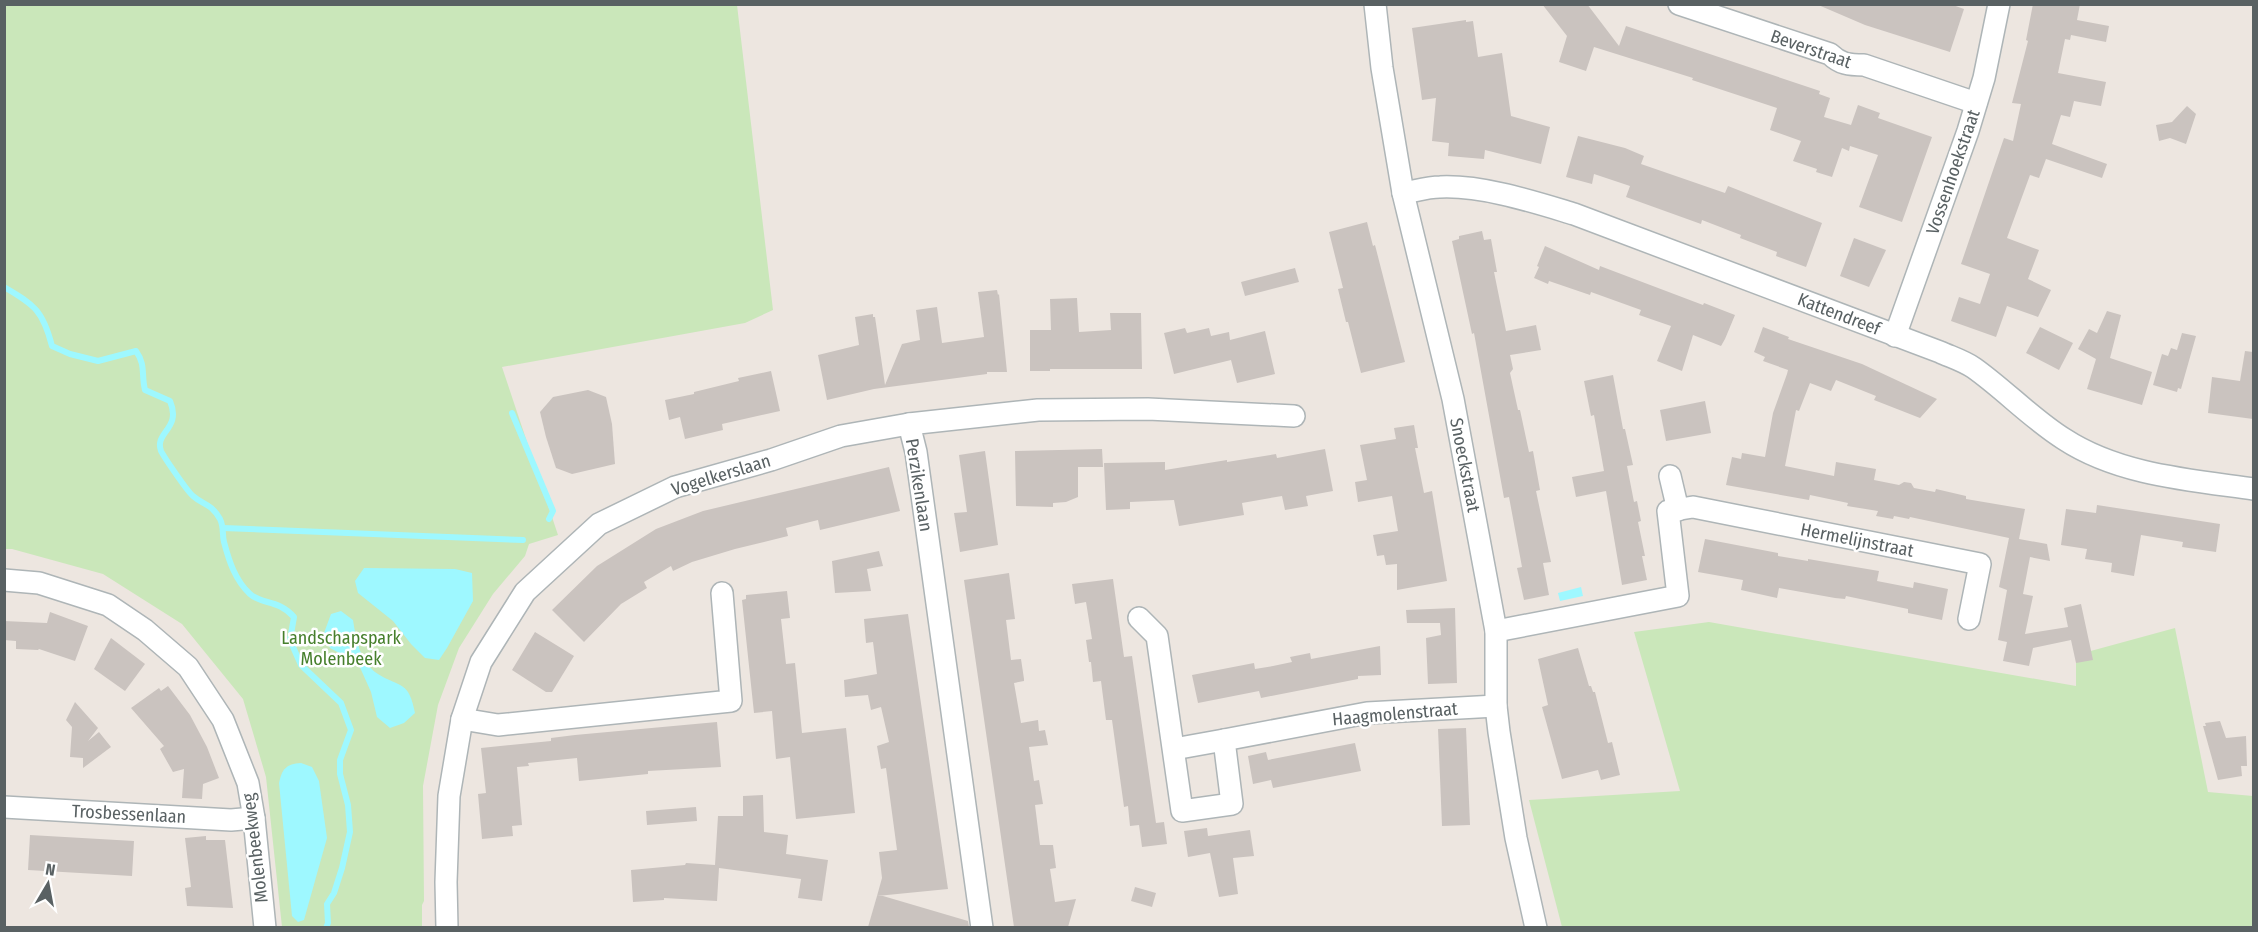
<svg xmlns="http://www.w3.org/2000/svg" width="2258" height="932" font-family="'Fira Sans Condensed',sans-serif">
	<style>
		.green { fill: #cae7ba }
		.water { fill: #9ef8ff }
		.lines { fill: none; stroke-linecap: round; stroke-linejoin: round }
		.stream { stroke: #9ef8ff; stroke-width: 6 }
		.building { fill: #cac3bf }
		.minor-casing { stroke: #aeb5b7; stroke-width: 24 }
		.minor { stroke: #fff; stroke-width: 21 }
		.labels { text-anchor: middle; stroke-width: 5; stroke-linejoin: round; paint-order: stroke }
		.street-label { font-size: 18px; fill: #596163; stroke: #fff }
		.park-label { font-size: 18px; fill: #467f2c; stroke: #fff }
	</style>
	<rect width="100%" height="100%" fill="#ede6e0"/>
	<!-- green -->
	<g class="green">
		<polygon points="4,5 737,5 773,310 745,323 502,367 558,535 529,544 525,556 493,594 459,648 438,705 423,786 424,901 422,905 422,927 282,927 266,777 243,699 182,624 103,574 12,549 5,549"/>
		<polygon points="1709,622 2076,686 2076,655 2175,628 2208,792 2253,796 2253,927 1562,927 1529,800 1680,791 1634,632"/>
	</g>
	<!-- water -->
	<g class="water">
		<polygon points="364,568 455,569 472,573 473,601 447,648 439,660 425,658 411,644 393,621 358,593 355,581"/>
		<polygon points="1581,587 1583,596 1560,601 1558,593"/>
		<path d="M341 611 353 620C356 639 360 663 378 674 401 688 409 681 415 713L404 723 390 728 377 717 371 692 358 663 330 648 324 633 331 614Z"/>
		<path d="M301 763 312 767 319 781 327 838 304 920 298 922 292 916 279 783C282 769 286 764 301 763Z"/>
	</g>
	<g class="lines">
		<!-- stream -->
		<g class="stream">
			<path d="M4 287C35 305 43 311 52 346L70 354 98 361 136 351C146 365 141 374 145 390L170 401C182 429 154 432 161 451 164 457 187 491 193 496 203 505 211 503 220 519 224 527 222 534 224 542 229 561 235 580 250 594 262 605 278 599 294 617L290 640 301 665 341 703 351 730 340 760V774L348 805 350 832 342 868 334 893 327 904 328 923 326 928"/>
			<polyline points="512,413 553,511 549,519"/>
			<polyline points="223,528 523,540"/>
		</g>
	</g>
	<!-- building -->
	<g class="building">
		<polygon points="1542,4 1587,4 1619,46 1626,26 1820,91 1819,94 1830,98 1824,117 1851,125 1858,105 1880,113 1878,118 1932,137 1902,222 1859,207 1878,155 1850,146 1849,151 1842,148 1832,177 1816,172 1817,169 1793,161 1801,141 1770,130 1777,108 1692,80 1693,78 1594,47 1586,71 1559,62 1567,36"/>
		<polygon points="1816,4 1950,4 1964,9 1950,52 1865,25"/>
		<polygon points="2033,4 2080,4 2077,20 2109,26 2106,42 2071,35 2070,40 2065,39 2058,73 2106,82 2101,106 2074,101 2070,117 2061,115 2052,144 2107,164 2102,178 2046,159 2039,178 2030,175 2007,238 2039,250 2028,279 2051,290 2038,317 2007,306 1996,337 1951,321 1959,297 1980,304 1990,274 1961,264 2004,138 2013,141 2021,104 2012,103 2028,41 2026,40"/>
		<polygon points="1466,20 1466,22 1473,21 1478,57 1502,53 1511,116 1550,127 1541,164 1485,150 1484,159 1448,156 1449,143 1432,141 1436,98 1422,100 1412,28"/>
		<polygon points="2187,106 2196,114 2186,144 2170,138 2159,141 2156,125 2172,122"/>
		<polygon points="1578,136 1625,148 1644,156 1641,164 1725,193 1728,186 1822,223 1806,267 1776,256 1777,252 1740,238 1741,235 1702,220 1701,224 1626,197 1630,186 1594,174 1592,184 1566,177"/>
		<polygon points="1367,222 1373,246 1375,245 1405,362 1361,373 1348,322 1346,322 1338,289 1343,288 1329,232"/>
		<polygon points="1482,231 1484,240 1491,239 1497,272 1494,272 1506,331 1536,325 1541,350 1510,355 1513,369 1510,373 1518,410 1520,410 1529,452 1533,451 1540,490 1536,491 1551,562 1543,563 1549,595 1524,600 1517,568 1522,567 1509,497 1504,498 1474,333 1472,334 1452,241 1459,239 1459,236"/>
		<polygon points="1854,238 1886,250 1869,287 1840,276"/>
		<polygon points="1545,246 1599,270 1600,266 1703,305 1704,303 1735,315 1725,339 1721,346 1693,335 1682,371 1657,361 1671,326 1639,315 1641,310 1591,292 1590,295 1549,281 1548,284 1534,278 1539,267 1537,266"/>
		<polygon points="1295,268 1299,282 1245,296 1241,282"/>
		<polygon points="997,290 998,295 999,294 1007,372 987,372 987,374 874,389 827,400 818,355 859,345 855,317 873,314 873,317 875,317 885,385 902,344 920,340 916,310 937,307 942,343 984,337 978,292"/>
		<polygon points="1077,298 1079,332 1111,330 1110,313 1141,313 1142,369 1050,369 1050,371 1030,371 1030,330 1051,330 1050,299"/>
		<polygon points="2107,311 2121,315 2110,358 2152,372 2142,405 2087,389 2096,359 2078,349 2089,329 2097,333"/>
		<polygon points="1763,327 1789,337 1788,339 1862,364 1937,399 1920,418 1874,400 1876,396 1836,380 1831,391 1810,383 1799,411 1796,410 1785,466 1834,476 1836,462 1876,469 1874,480 1899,485 1904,482 1911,483 1914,488 1935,492 1936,489 1966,496 1966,499 2025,509 2019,539 2047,544 2050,561 2030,557 2023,594 2033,596 2025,634 2068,627 2064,608 2081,604 2093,660 2076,663 2071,640 2033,648 2029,666 2003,661 2007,642 1998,640 2007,590 1999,587 2009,538 1910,517 1909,519 1894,516 1893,519 1876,516 1878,511 1847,506 1848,503 1810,495 1809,500 1726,485 1732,457 1741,459 1742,453 1765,457 1773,413 1787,374 1788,370 1763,361 1765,357 1754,352"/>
		<polygon points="2040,327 2073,343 2059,370 2026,353"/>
		<polygon points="1185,328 1187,333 1209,328 1211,336 1229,332 1230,340 1265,331 1275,374 1237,383 1231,360 1174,374 1164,333"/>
		<polygon points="2182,333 2196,336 2181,389 2178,388 2177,392 2153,385 2162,354 2168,356 2171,348 2177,350"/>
		<polygon points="2245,351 2253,352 2253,419 2208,413 2212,377 2240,381"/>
		<polygon points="771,371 780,411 722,424 723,430 685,439 680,417 669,420 665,400 694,394 694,392 739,381 738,378"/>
		<polygon points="1613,375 1623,429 1625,429 1633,465 1627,466 1634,502 1637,501 1641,521 1638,522 1645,556 1642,556 1647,580 1622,585 1606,491 1576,497 1572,477 1604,471 1594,415 1591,416 1584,381"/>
		<polygon points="588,390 606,397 612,424 615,464 572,474 556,468 546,437 540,412 553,397"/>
		<polygon points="1705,401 1711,433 1666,441 1660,410"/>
		<polygon points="1414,425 1418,448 1415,448 1424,493 1432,491 1447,581 1397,590 1397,564 1386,565 1384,555 1377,556 1373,535 1398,531 1392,496 1358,502 1355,482 1367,480 1360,445 1396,439 1394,428"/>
		<polygon points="1102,449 1103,467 1078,467 1078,497 1066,502 1053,503 1053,507 1016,506 1015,451"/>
		<polygon points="1325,449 1333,491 1306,496 1308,506 1285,510 1282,496 1242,503 1244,515 1179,526 1174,500 1130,502 1130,509 1106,510 1104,463 1165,462 1165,470 1227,460 1227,462 1276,454 1277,458"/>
		<polygon points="985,451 998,545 960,552 954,513 967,512 959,455"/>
		<polygon points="889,467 900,511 820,530 818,520 786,528 788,536 735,549 692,562 673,571 671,566 644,582 647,588 621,604 584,642 552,610 597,566 656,529 703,511"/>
		<polygon points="2097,505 2220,524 2216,552 2182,547 2183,542 2141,535 2134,576 2111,572 2112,563 2085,559 2087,549 2061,545 2066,509 2096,513"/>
		<polygon points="1705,539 1778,553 1778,556 1808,561 1808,559 1879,571 1877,581 1913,588 1914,582 1948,589 1942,620 1908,613 1908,609 1846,596 1845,599 1835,598 1779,588 1777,598 1741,590 1743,580 1698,572"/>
		<polygon points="879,551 883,566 867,569 871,591 835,593 832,561"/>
		<polygon points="1009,573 1015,619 1006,620 1011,660 1021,659 1024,679 1024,681 1014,683 1021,723 1038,720 1039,731 1045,730 1048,745 1029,747 1034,781 1039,780 1043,804 1035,805 1040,845 1053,845 1056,868 1050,869 1055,902 1076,899 1068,927 1014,927 964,580"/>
		<polygon points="1113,579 1124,657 1132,656 1156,823 1164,822 1167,844 1142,847 1139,825 1130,826 1128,806 1124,807 1112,720 1106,720 1101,681 1093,682 1091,662 1089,662 1086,640 1092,639 1086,602 1075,604 1072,584"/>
		<polygon points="787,591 790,618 781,619 786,664 795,663 802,733 846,728 855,813 796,819 790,757 776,759 772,711 754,713 742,600 746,599 746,595"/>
		<polygon points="1455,608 1457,683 1428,684 1426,638 1441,635 1440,623 1407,623 1406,610"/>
		<polygon points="50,612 88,626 75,661 39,649 38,650 16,649 16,641 4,640 4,621 47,623"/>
		<polygon points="908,614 948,889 877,896 882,878 879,852 897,850 886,768 881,769 877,746 889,742 881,707 871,710 868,695 845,697 844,680 877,674 873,642 866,643 864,619"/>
		<polygon points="535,632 574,656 552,692 546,692 512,670"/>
		<polygon points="111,638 145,664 125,691 94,669"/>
		<polygon points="1380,646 1381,675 1358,676 1358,679 1261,698 1259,691 1198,703 1192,675 1254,663 1255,669 1273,666 1292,662 1290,657 1310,653 1311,659"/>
		<polygon points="1578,648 1589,686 1591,686 1593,692 1595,692 1608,743 1612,742 1620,775 1601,780 1598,770 1562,779 1542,707 1548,705 1538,659"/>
		<polygon points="168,686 190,715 207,747 219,778 203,784 202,799 182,798 184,769 173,772 160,749 164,746 131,708 159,688 161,691"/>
		<polygon points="75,702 98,728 88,741 99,732 111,747 83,768 83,758 70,757 72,727 66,720"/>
		<polygon points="2220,721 2226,738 2246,736 2247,766 2241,766 2242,776 2218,780 2203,726 2206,726 2205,723"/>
		<polygon points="717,722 721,767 648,771 648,774 579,781 577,758 528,763 529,766 517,767 522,825 512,826 513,836 482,839 478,794 486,793 481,748 551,741 551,738 575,735"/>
		<polygon points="1466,728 1470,825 1442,826 1438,729"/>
		<polygon points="1355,743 1361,771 1273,788 1271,780 1253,784 1248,756 1266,752 1268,760"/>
		<polygon points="763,795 764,832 788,835 786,854 828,860 822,901 798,898 801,879 719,868 717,901 664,898 664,900 633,902 631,870 685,865 686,863 715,865 718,816 743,816 743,796"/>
		<polygon points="696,807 697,821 647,825 646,811"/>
		<polygon points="1207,828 1208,836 1250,830 1254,856 1233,858 1238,894 1219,897 1210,853 1188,857 1184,831"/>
		<polygon points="30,835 134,841 132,876 28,870"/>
		<polygon points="206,836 206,840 225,840 233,908 187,906 185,888 191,887 185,838"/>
		<polygon points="1135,887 1156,893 1152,907 1131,901"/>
		<polygon points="877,896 883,896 968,921 969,927 868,927"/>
	</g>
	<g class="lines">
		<!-- minor casing -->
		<g class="minor-casing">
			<g id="minor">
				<polyline points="1375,4 1382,68 1403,193 1453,399 1496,631 1496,706 1499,732 1516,838 1536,928"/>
				<path d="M1679 4 1830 54C1840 64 1849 65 1864 65L1976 103"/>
				<path d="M1403 193C1415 191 1428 187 1440 187 1482 185 1534 202 1574 214L1940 352C1951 357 1964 361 1974 368 2005 390 2032 419 2064 439 2119 475 2190 480 2254 489"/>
				<polyline points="1895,336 1968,131 1984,78 1999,4"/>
				<polyline points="1670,476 1678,510"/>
				<polyline points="4,580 39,583 108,605 145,630 188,667 223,720 248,783 254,818 265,928"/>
				<polyline points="1139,618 1157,636 1182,811 1232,804 1224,740 1367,713 1496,706"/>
				<polyline points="1496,631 1678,596 1668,511 1693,507 1980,564 1969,619"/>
				<polyline points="462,719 498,725 731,701 722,593"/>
				<polyline points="1174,749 1224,740"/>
				<polyline points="4,807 231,820 254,818"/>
				<polyline points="447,928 446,882 449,796 462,719 481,662 525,592 599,524 675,487 771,460 841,436 909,424"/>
				<polyline points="982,928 916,452 909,424 1038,410 1148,409 1294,416"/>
			</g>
		</g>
		<!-- minor -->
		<use href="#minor" class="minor"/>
	</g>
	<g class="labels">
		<!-- street labels -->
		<g class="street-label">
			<text transform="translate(1811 49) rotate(19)" y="6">Beverstraat</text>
			<text transform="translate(1953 172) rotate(-71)" y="6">Vossenhoekstraat</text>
			<text transform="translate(1839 314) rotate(21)" y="6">Kattendreef</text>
			<text transform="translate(1465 465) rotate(79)" y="6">Snoeckstraat</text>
			<text transform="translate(721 475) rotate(-17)" y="6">Vogelkerslaan</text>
			<text transform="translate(919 485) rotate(81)" y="6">Perzikenlaan</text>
			<text transform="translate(1857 540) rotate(11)" y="6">Hermelijnstraat</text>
			<text transform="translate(1395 714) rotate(-5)" y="6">Haagmolenstraat</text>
			<text transform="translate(129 814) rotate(3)" y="6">Trosbessenlaan</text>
			<text transform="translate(255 848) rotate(-97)" y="6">Molenbeekweg</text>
		</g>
		<!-- park labels -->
		<g class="park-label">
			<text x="341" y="644">Landschapspark<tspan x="341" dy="21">Molenbeek</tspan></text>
		</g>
	</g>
	<!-- border -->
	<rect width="2258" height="932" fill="none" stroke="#596163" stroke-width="12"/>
	<!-- north arrow -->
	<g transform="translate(48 884) rotate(10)" stroke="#ffffff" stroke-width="4.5" paint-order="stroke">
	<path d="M0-4.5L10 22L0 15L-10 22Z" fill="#596163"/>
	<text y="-9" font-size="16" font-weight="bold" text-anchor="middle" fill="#596163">N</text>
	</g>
</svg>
